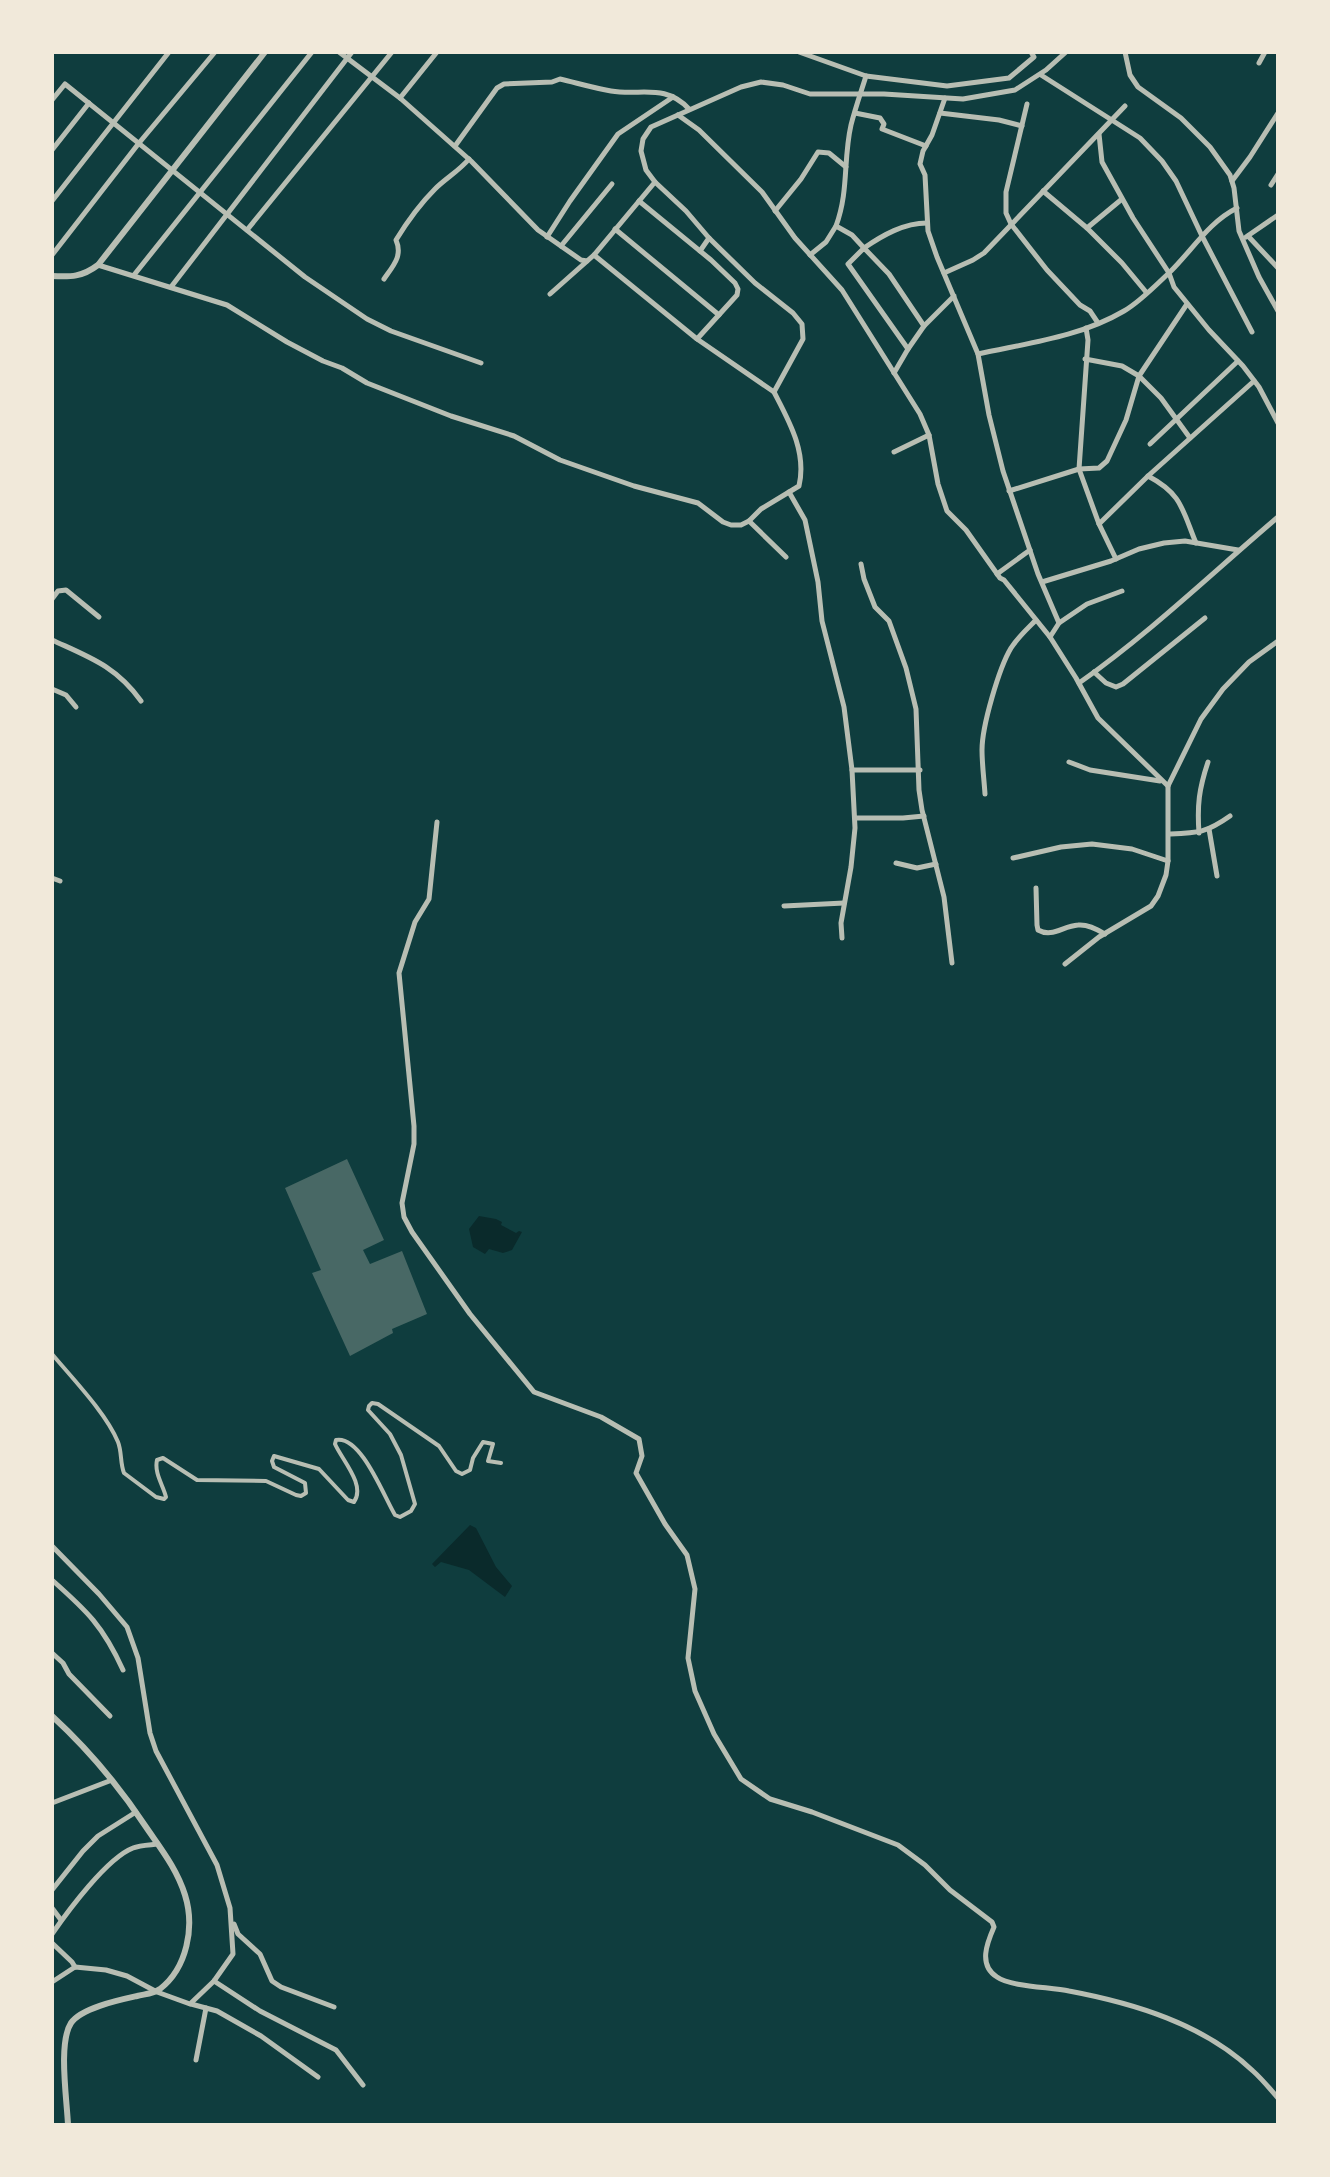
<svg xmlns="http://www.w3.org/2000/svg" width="1330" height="2177" font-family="Jost,sans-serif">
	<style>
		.water { fill: #0a2a2b }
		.building { fill: #486865 }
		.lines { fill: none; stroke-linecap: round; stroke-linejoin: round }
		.pedestrian { stroke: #b8beb3; stroke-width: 4 }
		.minor { stroke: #b8beb3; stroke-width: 5 }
		.tertiary { stroke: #b8beb3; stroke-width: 6 }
	</style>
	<rect width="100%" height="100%" fill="#0f3d3e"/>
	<!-- water -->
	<g class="water">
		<polygon points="479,1216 496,1219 502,1222 501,1225 516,1233 519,1231 522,1232 512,1250 503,1253 489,1249 485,1254 473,1247 469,1229"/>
		<polygon points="470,1525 476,1528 496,1567 512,1586 505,1597 469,1570 441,1562 435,1567 432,1564"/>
	</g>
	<!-- building -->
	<polygon class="building" points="347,1159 384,1240 363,1250 370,1264 402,1251 427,1314 392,1329 393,1333 350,1356 312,1273 321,1270 285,1188"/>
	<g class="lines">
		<!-- pedestrian -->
		<path class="pedestrian" d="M52 1354C72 1378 106 1413 118 1442 122 1452 120 1463 124 1473L156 1497 164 1499 166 1497C163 1485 154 1473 157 1460L163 1458 197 1480 266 1481 296 1495 301 1496 306 1493 305 1483 274 1467 272 1461 274 1456 319 1469 348 1500 354 1502C366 1485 342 1460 335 1444L336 1440C361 1435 384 1497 395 1515L400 1517 411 1511 415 1504 401 1455 390 1434 368 1410 369 1406 372 1403 378 1404 439 1446 456 1471 462 1474 470 1470 473 1458 483 1442 493 1444 488 1461 501 1463"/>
		<!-- minor -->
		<g class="minor">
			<polyline points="339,52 400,98 471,161 538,230 581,260 587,261"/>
			<polyline points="799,52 866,76 947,86 1009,78 1034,57 1031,52"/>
			<polyline points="1125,52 1130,75 1138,87 1181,118 1210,147 1230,175 1234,188 1239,231 1259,277 1278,311"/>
			<polyline points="1259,63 1265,52"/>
			<polyline points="1041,75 1140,138 1162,161 1176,181 1202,236 1252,332"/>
			<path d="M866 76C861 92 855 109 851 125 843 160 849 191 836 226L852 235 864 248C883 235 904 223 927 223"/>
			<polyline points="400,98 437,52"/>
			<polyline points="945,98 932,135 923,151 920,164 925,175 928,231 937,257 978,354 989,415 1003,471 1038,574 1059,623 1050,637 1076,678 1098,718 1168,786"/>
			<polyline points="52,100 65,84 305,277 367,319 391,331 481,363"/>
			<polyline points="1027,104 1006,192 1006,213 1011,224 1047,270 1080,305 1090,311 1098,323"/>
			<polyline points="855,113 880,118 884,124 882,129 926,146"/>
			<polyline points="940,113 999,120 1022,126"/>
			<polyline points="678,115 699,130 762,192 795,238 842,290 920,414 929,435 938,484 947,511 966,530 1000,578 1004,580 1050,637"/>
			<polyline points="1099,134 1102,162 1133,218 1169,273 1174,287 1209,330 1243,366 1259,387 1278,423"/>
			<path d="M455 146 497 88 504 84 552 82 560 79C577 83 594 88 611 91 641 96 665 83 689 109"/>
			<polyline points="52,150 89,103"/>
			<polyline points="1232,181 1250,157 1278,113"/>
			<polyline points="1271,185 1278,174"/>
			<polyline points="1043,191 1087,228 1122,199"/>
			<polyline points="52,201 169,52"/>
			<polyline points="639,201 711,260 735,283 738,289 737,295 697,339"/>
			<polyline points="775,211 801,179 818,152 829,153 846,167"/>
			<polyline points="1087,228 1122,263 1146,292"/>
			<polyline points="615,229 719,315"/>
			<polyline points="247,230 392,52"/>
			<polyline points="1248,236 1278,268"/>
			<polyline points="547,237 570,201 618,134 673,97"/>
			<polyline points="1246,237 1278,215"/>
			<polyline points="561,246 612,184"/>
			<polygon points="864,248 889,274 924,326 908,349 848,264"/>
			<polyline points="700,251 709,238"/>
			<polyline points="52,255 139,143 215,52"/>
			<polyline points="594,255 697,339 774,392 803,339 802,324 793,313 755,283 709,238 686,211 655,182 646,170 641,151 643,139 651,127 741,87 761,82 783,85 810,94 884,94 963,99 1015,90 1046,70 1066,52"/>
			<polyline points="810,255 826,242 836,226"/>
			<path d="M98 265 227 305 287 342 323 361 342 368 367 383 451 416 514 436 560 460 634 486 698 503 723 522 731 525H741L749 521 761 509 799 486C807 452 789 421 774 392"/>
			<polyline points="944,273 973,260 984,253 1125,106"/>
			<polyline points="134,275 312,52"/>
			<path d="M384 279C393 266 403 256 396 240 407 222 420 204 435 189 446 178 459 171 469 159"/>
			<polyline points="171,287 352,52"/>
			<polyline points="550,294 594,255 655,182"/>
			<polyline points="1187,304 1139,376 1161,398 1190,438"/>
			<polyline points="924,326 954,296"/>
			<polyline points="1086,328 1088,340 1079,469 1099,524"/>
			<path d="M978 354C1028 343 1080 337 1124 311 1140 302 1158 283 1171 271 1193 249 1209 222 1237 208"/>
			<polyline points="894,373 908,349"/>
			<polyline points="1150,444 1238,361"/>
			<polyline points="894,452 929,435"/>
			<path d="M1148 476C1182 494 1182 509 1196 543"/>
			<polyline points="1009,491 1079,469 1099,468 1107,461 1126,420 1139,376 1122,366 1085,359"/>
			<polyline points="789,492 805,520 818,582 822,621 844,707 852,770 855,828 851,867 841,923 842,938"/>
			<polyline points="749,521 786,557"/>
			<polyline points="1116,559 1099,524 1148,476 1254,381"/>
			<polyline points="861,564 864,579 875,607 889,621 906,668 916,709 919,790 922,810 944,897 952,963"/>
			<polyline points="997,574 1030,550"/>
			<polyline points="1042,582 1111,561 1139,549 1164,543 1185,541 1238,550"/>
			<polyline points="52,599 58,591 66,590 99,617"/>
			<polyline points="1059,623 1087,604 1122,591"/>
			<path d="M52 640C89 657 116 666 141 701"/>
			<polyline points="1094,672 1106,683 1116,687 1123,684 1205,618"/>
			<path d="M1079 683C1150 633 1212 573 1278 517"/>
			<polyline points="52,689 66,695 76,707"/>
			<polyline points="1069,762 1090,770 1160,781"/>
			<polyline points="852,770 920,770"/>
			<path d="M985 794C984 779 982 764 982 750 982 726 999 668 1011 648 1018 637 1027 629 1036 620"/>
			<polyline points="855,818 903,818 924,816"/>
			<path d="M437 822 429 899 415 922 399 973 414 1126V1144L402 1203 404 1217 412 1232 470 1314 534 1392 601 1417 639 1439 642 1456 636 1473 665 1524 687 1555 695 1589 688 1658 695 1691 714 1734 741 1779 770 1799 812 1812 898 1845 925 1865 950 1890 992 1922 994 1927C987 1943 978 1965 997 1977 1011 1987 1051 1987 1069 1991 1133 2003 1204 2024 1253 2071 1262 2079 1270 2089 1278 2098"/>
			<polyline points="1209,829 1217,876"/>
			<path d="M1199 833C1197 805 1199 789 1208 762"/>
			<path d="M1169 834C1198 833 1206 833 1230 816"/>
			<polyline points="1013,858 1061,847 1092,844 1132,849 1168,861"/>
			<polyline points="896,863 917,868 936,864"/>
			<polyline points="52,878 60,881"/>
			<path d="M1036 888 1037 925 1038 930C1052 938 1063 926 1078 925 1088 924 1097 929 1105 934"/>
			<polyline points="784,906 844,903"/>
			<polyline points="1065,964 1099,937 1151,906 1158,896 1166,875 1168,861 1168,786 1201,719 1223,689 1249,662 1278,641"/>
			<polyline points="52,1546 99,1594 127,1627 138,1658 150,1733 156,1751 217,1865 230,1908 233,1954 214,1981 190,2004 157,1992 127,1976 106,1970 75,1967 52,1982"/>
			<path d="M52 1580C87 1611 103 1626 123 1670"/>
			<polyline points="52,1653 63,1663 69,1674 110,1716"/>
			<polyline points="52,1803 112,1780"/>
			<polyline points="52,1890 83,1851 98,1836 136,1812"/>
			<polyline points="52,1908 61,1920"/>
			<polyline points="234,1924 238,1934 260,1954 272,1981 281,1987 334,2007"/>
			<path d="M52 1934C68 1911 107 1858 133 1848 140 1845 150 1845 158 1844"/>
			<polyline points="52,1943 72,1962 75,1967"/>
			<polyline points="214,1981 260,2011 336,2050 363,2085"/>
			<polyline points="191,2004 217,2011 261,2036 318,2077"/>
			<polyline points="196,2060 206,2008"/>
		</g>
		<!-- tertiary -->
		<g class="tertiary">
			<path d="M52 276C71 277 82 277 98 265L265 52"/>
			<path d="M52 1716C88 1749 119 1786 146 1827 161 1849 177 1869 185 1895 195 1927 187 1968 160 1989 153 1994 145 1994 137 1996 119 2000 81 2008 71 2023 58 2043 67 2100 68 2125"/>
		</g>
	</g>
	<!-- border -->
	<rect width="1330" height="2177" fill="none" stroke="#f1e9da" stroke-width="108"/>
</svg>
